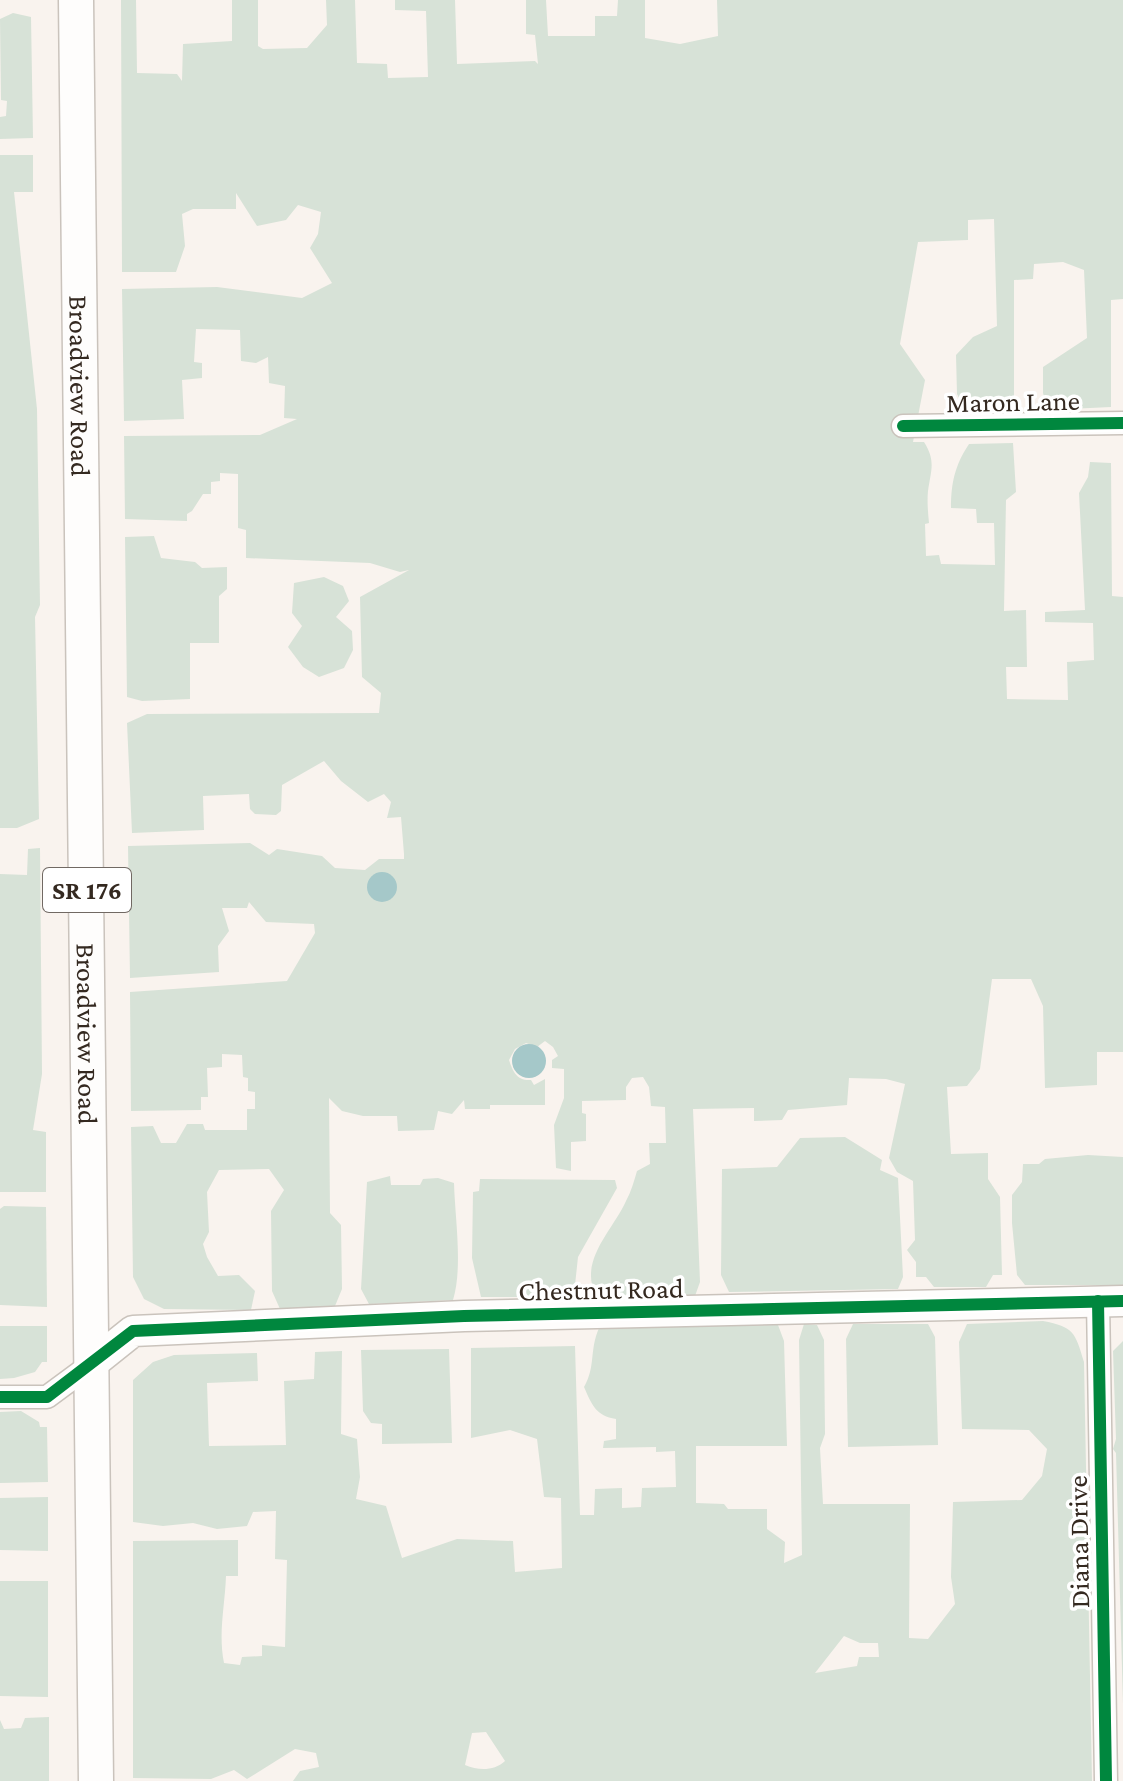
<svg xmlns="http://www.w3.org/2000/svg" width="1123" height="1781" font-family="'Crimson Pro',serif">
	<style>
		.green { fill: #d7e2d7; fill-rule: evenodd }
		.water { fill: #a5c8c9 }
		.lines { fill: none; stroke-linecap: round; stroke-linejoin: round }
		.street-casing { stroke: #cac3bc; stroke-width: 25 }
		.secondary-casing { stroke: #cac3bc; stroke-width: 33 }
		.primary-casing { stroke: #cac3bc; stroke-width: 37 }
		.street { stroke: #fefdfc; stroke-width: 22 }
		.secondary { stroke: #fefdfc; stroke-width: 30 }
		.primary { stroke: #fefdfc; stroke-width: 34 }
		.cycleway-casing { stroke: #fff; stroke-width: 17 }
		.cycleway { stroke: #00873e; stroke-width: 12 }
		.labels { text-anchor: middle; stroke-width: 7; stroke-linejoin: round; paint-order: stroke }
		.shield { fill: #fff; stroke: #716963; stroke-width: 2 }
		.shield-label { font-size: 26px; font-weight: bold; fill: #342920 }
		.street-label { font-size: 28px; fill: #342920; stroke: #fff }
	</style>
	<rect width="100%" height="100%" fill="#f9f3ee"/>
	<!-- green -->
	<g class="green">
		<path d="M121 0H136L137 73 177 74 182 81 183 44 232 41V0H258V46L263 49 307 48 327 25 326 0H355L357 63 387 64 388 78 428 77 426 11 395 10V0H455L457 64 535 61 538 64 535 35 526 34V0H546L548 36H595V16H617L618 0H645V38L680 44 718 36 717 0H1123V299L1111 300V407L1048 410 1043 393V367L1087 338 1084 270 1063 262 1034 264 1033 279 1014 280V409H965L957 394 956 355 973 337 997 326 994 219 968 220V240L918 242 900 344 925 380 913 442H924C936 461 931 470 928 491 927 501 928 513 929 523L925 524 926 556 939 555 941 564 995 565 994 523H977L976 509 951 508C951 483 955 465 969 444L1013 443 1016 492 1006 500 1004 611 1026 610 1027 667H1006L1007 699 1068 700 1067 662 1094 660 1093 623 1045 622V612L1085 610 1079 493 1088 477 1090 462 1111 463 1112 596 1123 597V1052H1097V1085L1045 1088 1043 1006 1031 979H992L980 1069 967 1086 947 1087 951 1154 988 1153V1179L1000 1197 1002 1275H993L986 1287H934L926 1277H916V1262L907 1250 915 1240 913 1181 897 1172 889 1158 905 1084 886 1079 849 1078 847 1105 788 1110 782 1120 754 1121V1108L693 1109 700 1282 695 1296 596 1295C578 1261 613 1230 626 1201 631 1192 634 1181 637 1171L650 1164 649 1143H666L665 1107 651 1106 649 1087 643 1077 632 1078 626 1087V1100L582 1101V1113L586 1114V1141L571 1142V1171L556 1168 554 1125 564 1098V1069L552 1068V1060L558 1056 553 1047 545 1041 537 1047 526 1043 515 1049 509 1060C513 1072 517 1081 531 1080L534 1085 545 1079V1105H490V1109H465L464 1100 452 1114 438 1111 434 1130 398 1131 397 1116H363L342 1111 329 1098 330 1213 341 1225 342 1289 335 1306 280 1309 272 1291 271 1211 284 1190 269 1169 219 1170 207 1192 209 1232 203 1244 207 1257 218 1276 239 1275 255 1291 251 1310 164 1309 144 1299 133 1277 131 1127 153 1126 161 1143H176L187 1124H203L205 1130H247V1109H255V1092L248 1091V1078L243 1077 242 1055 222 1054V1067L207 1068 208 1097H201V1110L131 1111 130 992 287 981 315 933 314 924 266 922 249 902 247 908H222L229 931 218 946 219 972 130 978 128 846 250 843 269 855 277 849 322 856 335 868 365 870 379 859H404V854L401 817 387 818 391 802 384 794 368 802 341 781 324 761 282 785 281 811 276 815 255 814 250 809 249 794 203 796 204 830 132 833 127 723 147 714 379 713 381 693 362 677 360 597 409 570 400 572 370 563 246 558V530L238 528V474L220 473V481L211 482V494H203L192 511 187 514V521L125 519 124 436 260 435 297 419 284 418 285 386 269 383 268 357 256 363 241 361 240 330 196 329 194 362 202 363V378L182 380 184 419 124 421 122 289 217 287 302 298 332 283 310 248 318 234 321 212 298 205 286 220 257 226 236 193V209H193L182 214 185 246 176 272H122Z"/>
		<polygon points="13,13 31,17 33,138 0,139 0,117 6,116 7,101 1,100 0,19"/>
		<polygon points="0,155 33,155 33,192 14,192 37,409 40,605 35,617 39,819 17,828 0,828"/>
		<polygon points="154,536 161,558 195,562 202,568 227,567 227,589 219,596 219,643 190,643 190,699 142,701 127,697 125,537"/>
		<polygon points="324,577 343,586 349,601 336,617 352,631 353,650 344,668 319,677 303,667 288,647 302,626 292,613 294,583"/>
		<polygon points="40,848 42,1074 33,1130 46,1132 46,1192 0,1192 0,874 27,875 28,849"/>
		<polygon points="845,1137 882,1160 880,1170 898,1178 903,1277 898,1289 729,1292 721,1275 722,1169 777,1167 800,1138"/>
		<polygon points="1088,1155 1123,1157 1123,1285 1025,1285 1017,1275 1012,1223 1012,1195 1022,1182 1023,1164 1039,1164 1045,1159"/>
		<path d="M390 1176 391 1185H420L423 1179 438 1178 454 1183C455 1219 463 1267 453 1300L369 1304 361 1289 367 1182Z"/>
		<polygon points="480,1179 615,1180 617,1188 578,1257 575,1285 566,1297 481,1297 472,1258 473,1192 479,1191"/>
		<polygon points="4,1206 46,1207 47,1307 0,1305 0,1209"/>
		<path d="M1043 1321C1074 1327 1075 1332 1084 1362L1092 1781H293L300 1771 319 1767 316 1753 295 1749 247 1779 234 1770 211 1779 133 1778V1541L238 1540V1576H226C225 1606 218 1633 224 1663L240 1665 242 1657 262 1656V1645L285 1647 287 1560 275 1559 276 1511 253 1512 247 1526 217 1529 193 1523 163 1526 133 1522V1380L153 1362 174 1355 257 1353 258 1381 207 1383 209 1446 286 1445 284 1381 314 1379 315 1352 342 1351 341 1434 357 1439 360 1477 356 1499 386 1506 402 1558 457 1539 513 1541 515 1572 562 1568 561 1498 544 1497 537 1439 510 1430 471 1438V1348L575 1346 580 1515H594L595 1489 622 1488V1508L641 1507 642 1488 676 1487 675 1451 656 1452V1447L603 1448 604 1441 616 1439V1419C596 1416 592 1405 584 1387 596 1366 589 1351 599 1328L778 1325 784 1341 787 1446H696V1503L724 1504 728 1509H767V1529L785 1542 784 1563 802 1555 799 1340 804 1324 817 1325 824 1340 825 1434 820 1448 823 1504H910L909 1638 928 1639 955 1604 951 1577 953 1502 1022 1500 1042 1476 1047 1449 1029 1430 962 1429 959 1342 967 1324ZM844 1636 860 1643H878L879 1657H859L857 1666 815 1673ZM486 1732 505 1761C494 1771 479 1771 465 1765L472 1733Z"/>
		<polygon points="853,1324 928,1324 935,1337 938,1445 848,1447 846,1339"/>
		<polygon points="0,1326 47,1326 47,1362 42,1362 35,1372 14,1378 0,1379"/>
		<polygon points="1123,1341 1123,1704 1116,1453 1113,1449 1116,1439 1113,1351"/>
		<polygon points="449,1349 452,1443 382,1444 382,1424 371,1423 363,1411 361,1350"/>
		<polygon points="21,1411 39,1422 40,1427 47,1427 48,1482 0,1483 0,1412"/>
		<polygon points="48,1497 48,1551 0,1550 0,1498"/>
		<polygon points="0,1581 48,1581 48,1697 0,1696"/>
		<polygon points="49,1717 49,1781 0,1781 0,1720 4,1729 21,1728 25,1718"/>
	</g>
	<!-- water -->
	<g class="water">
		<circle cx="382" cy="887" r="15"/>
		<circle cx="529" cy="1061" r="17"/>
	</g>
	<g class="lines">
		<!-- street casing -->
		<g class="street-casing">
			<g id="street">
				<polyline points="903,426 1123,423"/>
				<polyline points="1098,1301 1106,1781"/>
				<polyline points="0,1397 47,1397 93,1363"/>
			</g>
		</g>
		<!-- secondary casing -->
		<g class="secondary-casing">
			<polyline id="secondary" points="93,1363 133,1331 464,1316 1123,1301"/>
		</g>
		<!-- primary casing -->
		<g class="primary-casing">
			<g id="primary">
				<path id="s1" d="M76 0 96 1781"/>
			</g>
		</g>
		<!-- street -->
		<use href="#street" class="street"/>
		<!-- secondary -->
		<use href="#secondary" class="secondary"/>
		<!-- primary -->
		<use href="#primary" class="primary"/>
		<!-- cycleway casing -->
		<g class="cycleway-casing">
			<g id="cycleway">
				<polyline points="903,426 1123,423"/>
				<polyline points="1098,1301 1106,1781"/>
				<polyline points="0,1397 47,1397 133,1331 464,1316 1123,1301"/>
			</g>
		</g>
		<!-- cycleway -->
		<use href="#cycleway" class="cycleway"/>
	</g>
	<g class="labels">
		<!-- shield labels -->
		<rect class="shield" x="43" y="868" width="88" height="44" rx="6"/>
		<g class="shield-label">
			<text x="87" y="899">SR 176</text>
		</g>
		<!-- street labels -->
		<g class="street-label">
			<text dy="10" stroke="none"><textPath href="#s1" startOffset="386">Broadview Road</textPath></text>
			<text transform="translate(1013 401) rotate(-1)" y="10">Maron Lane</text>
			<text dy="10" stroke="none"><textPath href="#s1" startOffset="1034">Broadview Road</textPath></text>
			<text transform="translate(601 1289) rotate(-1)" y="10">Chestnut Road</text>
			<text transform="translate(1078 1542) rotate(-91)" y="10">Diana Drive</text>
		</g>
	</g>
</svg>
